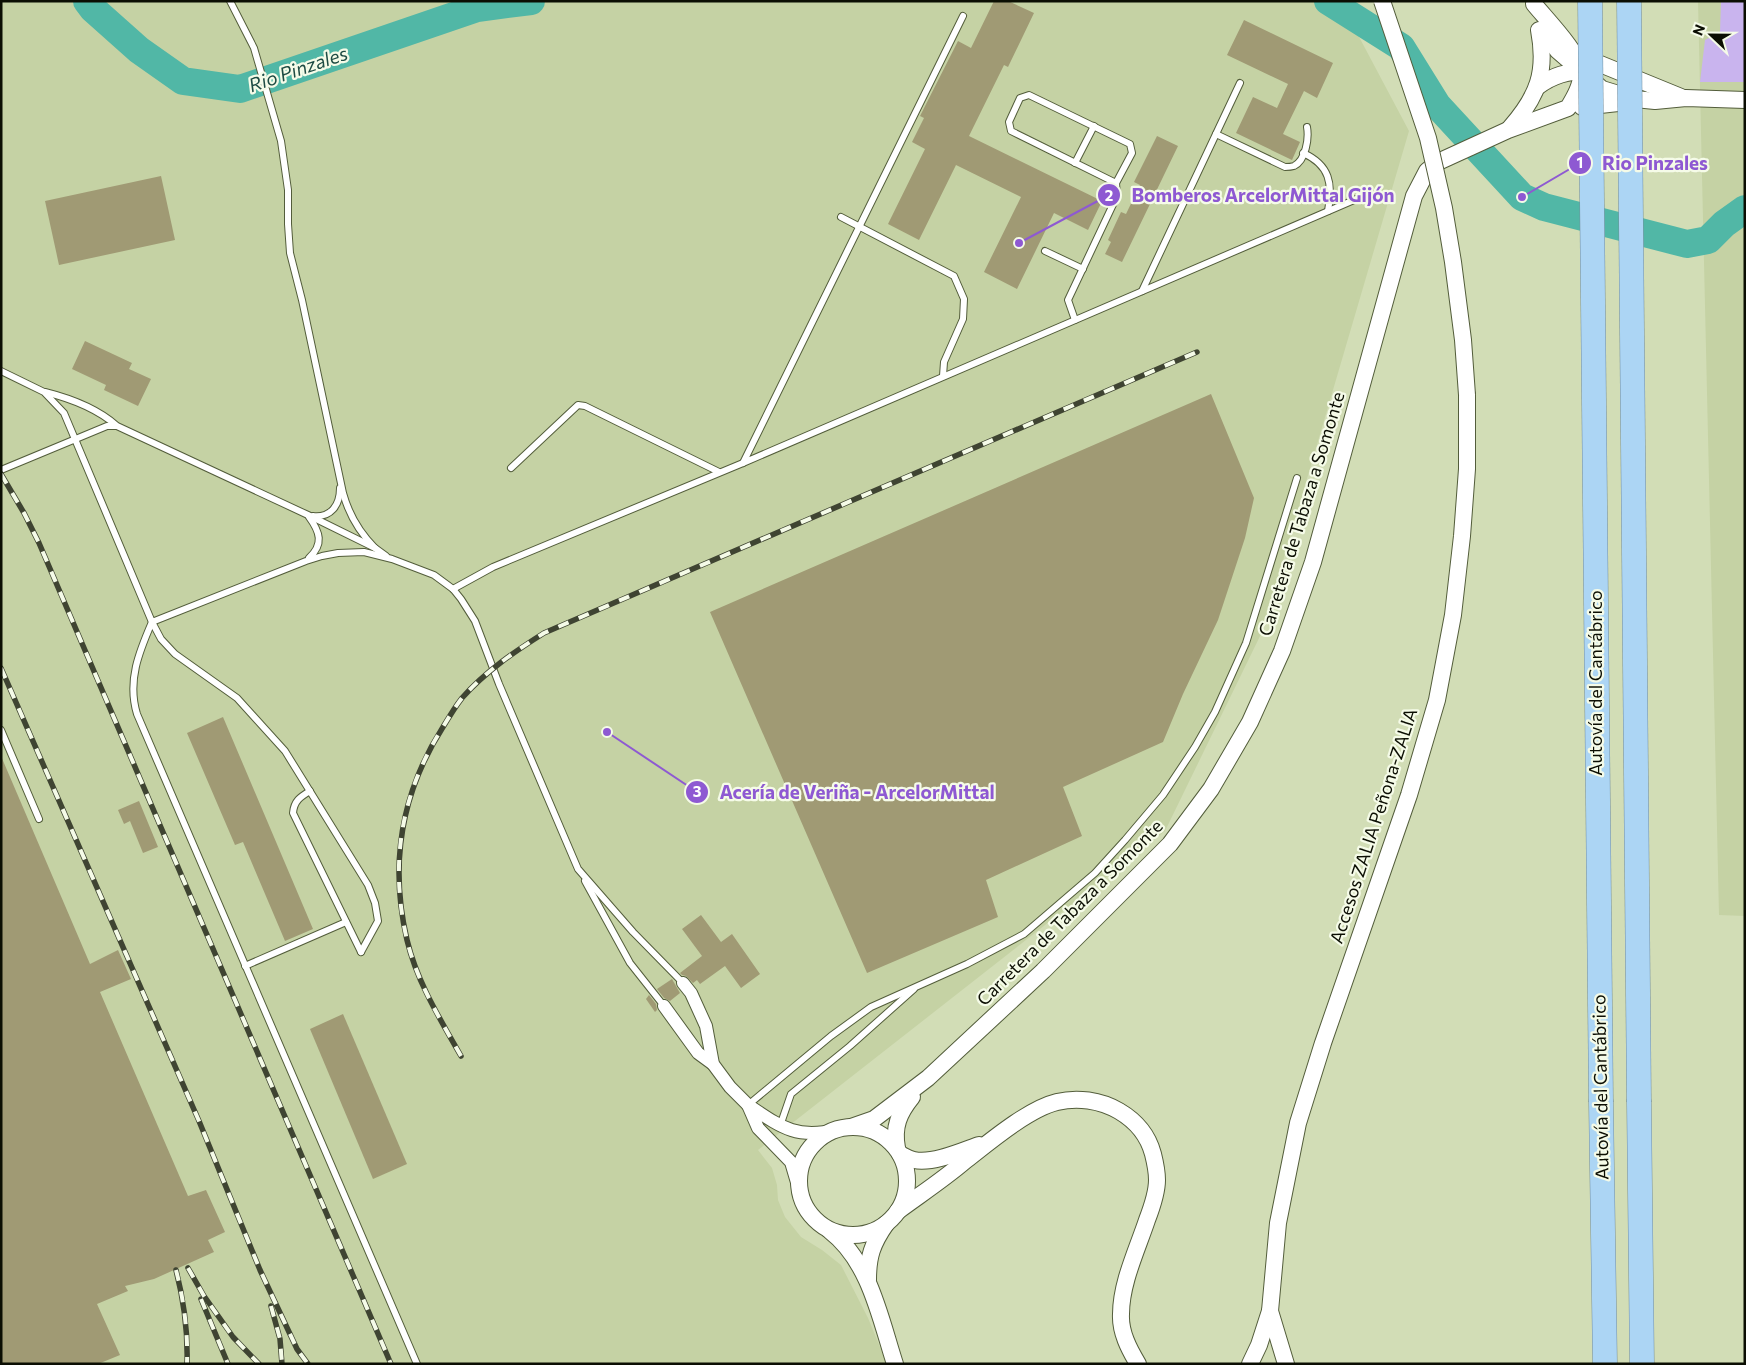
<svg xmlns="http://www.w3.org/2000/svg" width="1746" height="1365" font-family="Commissioner,sans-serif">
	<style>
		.built { fill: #c5d2a4 }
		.green { fill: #c9b4ee }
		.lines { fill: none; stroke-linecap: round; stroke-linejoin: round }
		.river { stroke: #51b7a6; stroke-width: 28 }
		.building { fill: #a09a74 }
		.service-casing { stroke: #535d3b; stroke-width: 8 }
		.minor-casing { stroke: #535d3b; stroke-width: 14 }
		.tertiary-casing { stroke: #535d3b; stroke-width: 18 }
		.motorway-casing { stroke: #748fa0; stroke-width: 25 }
		.service { stroke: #fff; stroke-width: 6 }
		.minor { stroke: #fff; stroke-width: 12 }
		.tertiary { stroke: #fff; stroke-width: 16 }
		.motorway { stroke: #acd5f4; stroke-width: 24 }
		.rail-casing { stroke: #3f4432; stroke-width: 5.5 }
		.rail { stroke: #f5fbe8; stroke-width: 4; stroke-dasharray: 11; stroke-linecap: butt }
		.tertiary-bridge-casing { stroke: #535d3b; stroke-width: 18; stroke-linecap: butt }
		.motorway-bridge-casing { stroke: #748fa0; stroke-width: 25; stroke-linecap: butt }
		.tertiary-bridge { stroke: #fff; stroke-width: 16 }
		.motorway-bridge { stroke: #acd5f4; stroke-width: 24 }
		.labels { text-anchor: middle; stroke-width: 4.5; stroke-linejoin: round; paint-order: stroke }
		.street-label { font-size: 18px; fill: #0b0e03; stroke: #f5fbe8 }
		.water-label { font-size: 19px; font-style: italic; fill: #1d4b43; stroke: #f5fbe8 }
		.leader { fill: none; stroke: #8e59d2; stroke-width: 2 }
		.callout-dot { fill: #8e59d2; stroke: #f5fbe8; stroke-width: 2 }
		.mark-label { font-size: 15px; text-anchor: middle; font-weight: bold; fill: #fff }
		.callout-label { font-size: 19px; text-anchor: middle; font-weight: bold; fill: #8e59d2; stroke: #f5fbe8; stroke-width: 4.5; stroke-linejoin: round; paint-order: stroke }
	</style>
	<rect width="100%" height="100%" fill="#d2ddb6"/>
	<!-- built -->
	<g class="built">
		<polygon points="1,1 1340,1 1409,131 1262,632 1165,831 758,1150 772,1168 777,1185 778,1200 785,1217 801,1237 822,1250 841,1265 868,1318 887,1364 1,1364"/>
		<polygon points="1698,1 1745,1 1745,916 1719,915"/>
	</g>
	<!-- green -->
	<polygon class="green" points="1721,1 1745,1 1745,82 1700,82 1705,40 1720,32"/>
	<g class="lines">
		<!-- river -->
		<g class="river">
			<polyline points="87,1 93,9 139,50 183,81 240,89 477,8 531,1"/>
			<polyline points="1328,1 1401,47 1437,105 1522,197 1544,207 1687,244 1708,240 1724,224 1745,209"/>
		</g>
	</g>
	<!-- building -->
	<g class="building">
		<polygon points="994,1 1008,1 1034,13 1008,67 1004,65 969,136 1102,201 1088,230 1054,213 1017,289 984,272 1021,197 956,165 919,240 888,224 925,149 912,142 924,118 920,116 958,41 971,48"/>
		<polygon points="1244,20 1333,63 1317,98 1304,91 1283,134 1300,142 1292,160 1236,133 1253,97 1277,108 1288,84 1227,55"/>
		<polygon points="1157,136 1178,146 1122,262 1105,254 1111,242 1108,240 1121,212 1126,214 1140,185 1134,182"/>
		<polygon points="161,176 175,240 59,265 45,201"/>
		<polygon points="85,341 132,363 129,369 151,379 138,406 104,390 106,385 72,369"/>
		<polygon points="1211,394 1254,498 1245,538 1218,620 1183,694 1163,742 1063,787 1082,836 986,880 998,917 867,973 710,612"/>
		<polygon points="223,717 313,929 285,941 243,842 235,845 187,733"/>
		<polygon points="1,756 90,964 118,950 131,979 100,992 188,1196 206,1190 225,1232 208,1240 214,1252 154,1279 125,1286 128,1291 97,1304 120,1355 98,1364 1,1364"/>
		<polygon points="139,801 158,847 143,853 130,821 124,824 118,810"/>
		<polygon points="701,915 721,942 732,934 760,974 741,988 725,966 700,984 697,980 693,983 686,976 682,975 680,973 702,956 682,929"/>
		<polygon points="672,979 680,993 670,1001 664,998 657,989"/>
		<polygon points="649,995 656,1004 657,1010 655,1012 646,999"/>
		<polygon points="343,1014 407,1164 373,1179 310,1029"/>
	</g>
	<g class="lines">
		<!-- service casing -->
		<g class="service-casing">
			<g id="service">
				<path d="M230 1 254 48 281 141 288 190V224L290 253 302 300 343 493C349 515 359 532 375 548"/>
				<path d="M1216 134 1285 167C1288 167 1291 167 1294 166 1306 160 1309 138 1307 127"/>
				<path d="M1303 153C1330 165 1333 184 1328 211"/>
				<polyline points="1075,163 1094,126"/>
				<polyline points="841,217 954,276 964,299 963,319 944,362 943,376"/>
				<polyline points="1045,251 1083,269"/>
				<polyline points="1142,291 1240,83"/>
				<polyline points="1075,320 1068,300 1117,196 1116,183 1011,131 1009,122 1020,98 1029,95 1130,144 1132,153 1116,183"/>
				<polyline points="1,371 44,392 64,413 152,622 306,561 322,556 338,553 364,552 392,559 434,575 453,589 461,599 475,621 499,684 578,869 633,932 683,983"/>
				<path d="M45 392C69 398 98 409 117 426L308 515 375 548 386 556"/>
				<polyline points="743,463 963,16"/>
				<polyline points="511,468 578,405 585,406 719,472"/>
				<polyline points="1,470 107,426 116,426"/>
				<path d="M313 516C331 518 340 505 340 488"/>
				<path d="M309 558C324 544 320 532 309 517"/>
				<polyline points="453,589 493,567 743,463 1361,197"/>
				<path d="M152 622C139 652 127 681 137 714L417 1364"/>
				<polyline points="152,622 161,639 175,654 237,698 285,751 368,885 375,903 378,921 361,952"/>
				<polyline points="1,730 39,819"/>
				<path d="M310 791C300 797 294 801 293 813L361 952"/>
				<polyline points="585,881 630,963 664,1006"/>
				<polyline points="245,966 346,922"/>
				<polyline points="748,1105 831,1036 871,1007 967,964 1024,934 1095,873 1125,840 1163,795 1195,747 1215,712 1246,643 1297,478"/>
				<polyline points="780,1126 791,1094 850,1046 914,989"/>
			</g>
		</g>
		<!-- minor casing -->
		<g class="minor-casing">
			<g id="minor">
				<polyline points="683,983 691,993 706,1026 713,1064 730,1087 748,1105"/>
				<polyline points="664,1006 698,1053 713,1064"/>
				<path d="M801 1196 791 1162 758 1128 748 1105C781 1127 795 1139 836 1130"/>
			</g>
		</g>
		<!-- tertiary casing -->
		<g class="tertiary-casing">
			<g id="tertiary">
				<polyline points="1543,32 1558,51 1602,89 1635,99 1655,101 1686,98 1745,100"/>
				<polyline points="1583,57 1681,97"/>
				<path d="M1537 87C1553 75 1568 71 1588 71"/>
				<polyline points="1582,107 1618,103 1632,99"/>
				<path d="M1510 128C1538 96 1547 72 1539 30"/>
				<path d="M851 1127 874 1119 928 1078 1043 971 1170 844 1211 789 1250 722 1282 651 1313 562 1414 196 1427 171 1438 162 1508 130 1568 108C1574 98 1582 85 1581 72 1580 53 1546 19 1534 4"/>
				<circle cx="853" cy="1181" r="54"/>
				<path d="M897 1148C893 1127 899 1113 912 1097"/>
				<path d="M900 1154C904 1156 909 1159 914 1160 933 1164 962 1151 979 1145"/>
				<path d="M898 1211C921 1194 944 1179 965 1161 988 1143 1028 1109 1057 1102 1077 1097 1100 1100 1119 1111 1136 1121 1148 1135 1153 1154 1155 1162 1157 1171 1157 1180 1157 1193 1152 1207 1147 1220 1137 1250 1121 1283 1121 1314 1120 1332 1129 1349 1138 1364"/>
				<path d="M830 1231C870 1262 880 1318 895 1364"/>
				<path d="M868 1280C868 1257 872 1244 886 1224"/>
				<polyline points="1250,1364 1259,1345 1270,1311"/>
				<polyline points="1286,1364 1270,1311 1278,1223 1298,1123 1323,1043 1409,795 1437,700 1453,615 1462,536 1467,469 1467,395"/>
			</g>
		</g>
		<!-- motorway casing -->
		<g class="motorway-casing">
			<g id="motorway">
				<polyline points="1601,1102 1605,1364"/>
				<polyline points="1639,1102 1642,1364"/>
			</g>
		</g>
		<!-- service -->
		<use href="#service" class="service"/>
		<!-- minor -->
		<use href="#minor" class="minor"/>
		<!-- tertiary -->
		<use href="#tertiary" class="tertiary"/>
		<!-- motorway -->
		<use href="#motorway" class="motorway"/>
		<!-- rail casing -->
		<g class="rail-casing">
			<g id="rail">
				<polyline points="1,474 24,513 39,543 391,1364"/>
				<polyline points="1,668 199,1121 260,1270 297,1349 308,1364"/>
				<path d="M461 1056C440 1019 417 982 407 940 389 863 401 793 443 727 449 717 455 707 462 698 486 671 514 652 544 633L1197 352"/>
				<polyline points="188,1268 204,1296 233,1337 259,1364"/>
				<path d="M176 1270C184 1301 188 1332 187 1364"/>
				<polyline points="201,1299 228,1364"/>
				<polyline points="271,1306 280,1339 282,1364"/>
			</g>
		</g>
		<!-- rail -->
		<use href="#rail" class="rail"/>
		<!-- tertiary-bridge casing -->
		<g class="tertiary-bridge-casing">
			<polyline id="tertiary-bridge" points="1382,1 1428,138 1444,208 1453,262 1463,340 1467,395"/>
		</g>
		<!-- motorway-bridge casing -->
		<g class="motorway-bridge-casing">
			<g id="motorway-bridge">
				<polyline points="1590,1 1601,1102"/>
				<polyline points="1629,1 1639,1102"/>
			</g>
		</g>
		<!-- tertiary-bridge -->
		<use href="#tertiary-bridge" class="tertiary-bridge"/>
		<!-- motorway-bridge -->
		<use href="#motorway-bridge" class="motorway-bridge"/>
	</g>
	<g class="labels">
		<!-- street labels -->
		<g class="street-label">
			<text transform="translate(1302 514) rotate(-73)" y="6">Carretera de Tabaza a Somonte</text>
			<text transform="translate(1596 683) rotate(-90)" y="6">Autovía del Cantábrico</text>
			<text transform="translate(1374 826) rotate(-72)" y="6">Accesos ZALIA Peñona-ZALIA</text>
			<text transform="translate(1070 913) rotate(-45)" y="6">Carretera de Tabaza a Somonte</text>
			<text transform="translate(1601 1087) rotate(-91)" y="6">Autovía del Cantábrico</text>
		</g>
		<!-- water labels -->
		<g class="water-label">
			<text transform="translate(298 69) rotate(-19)" y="7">Rio Pinzales</text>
		</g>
	</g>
	<!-- callouts -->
	<path class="leader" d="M1522 197L1580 163M1019 243L1109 195M607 732L697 792"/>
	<g class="callout-dot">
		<circle cx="1522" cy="197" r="5"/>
		<circle cx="1019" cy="243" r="5"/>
		<circle cx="607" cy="732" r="5"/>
		<circle cx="1580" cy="163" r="12"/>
		<circle cx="1109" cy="195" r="12"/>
		<circle cx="697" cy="792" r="12"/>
	</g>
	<g class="mark-label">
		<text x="1580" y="168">1</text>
		<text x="1109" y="201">2</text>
		<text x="697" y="797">3</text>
	</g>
	<g class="callout-label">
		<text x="1655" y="170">Rio Pinzales</text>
		<text x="1263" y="202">Bomberos ArcelorMittal Gijón</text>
		<text x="857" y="799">Acería de Veriña - ArcelorMittal</text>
	</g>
	<!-- border -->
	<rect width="1746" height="1365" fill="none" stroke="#0b0e03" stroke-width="5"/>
	<!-- north arrow -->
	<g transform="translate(1711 35) rotate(292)" stroke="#f5fbe8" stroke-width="4" paint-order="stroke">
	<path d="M0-4L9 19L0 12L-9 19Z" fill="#0b0e03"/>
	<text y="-8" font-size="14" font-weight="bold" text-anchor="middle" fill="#0b0e03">N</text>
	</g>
</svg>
